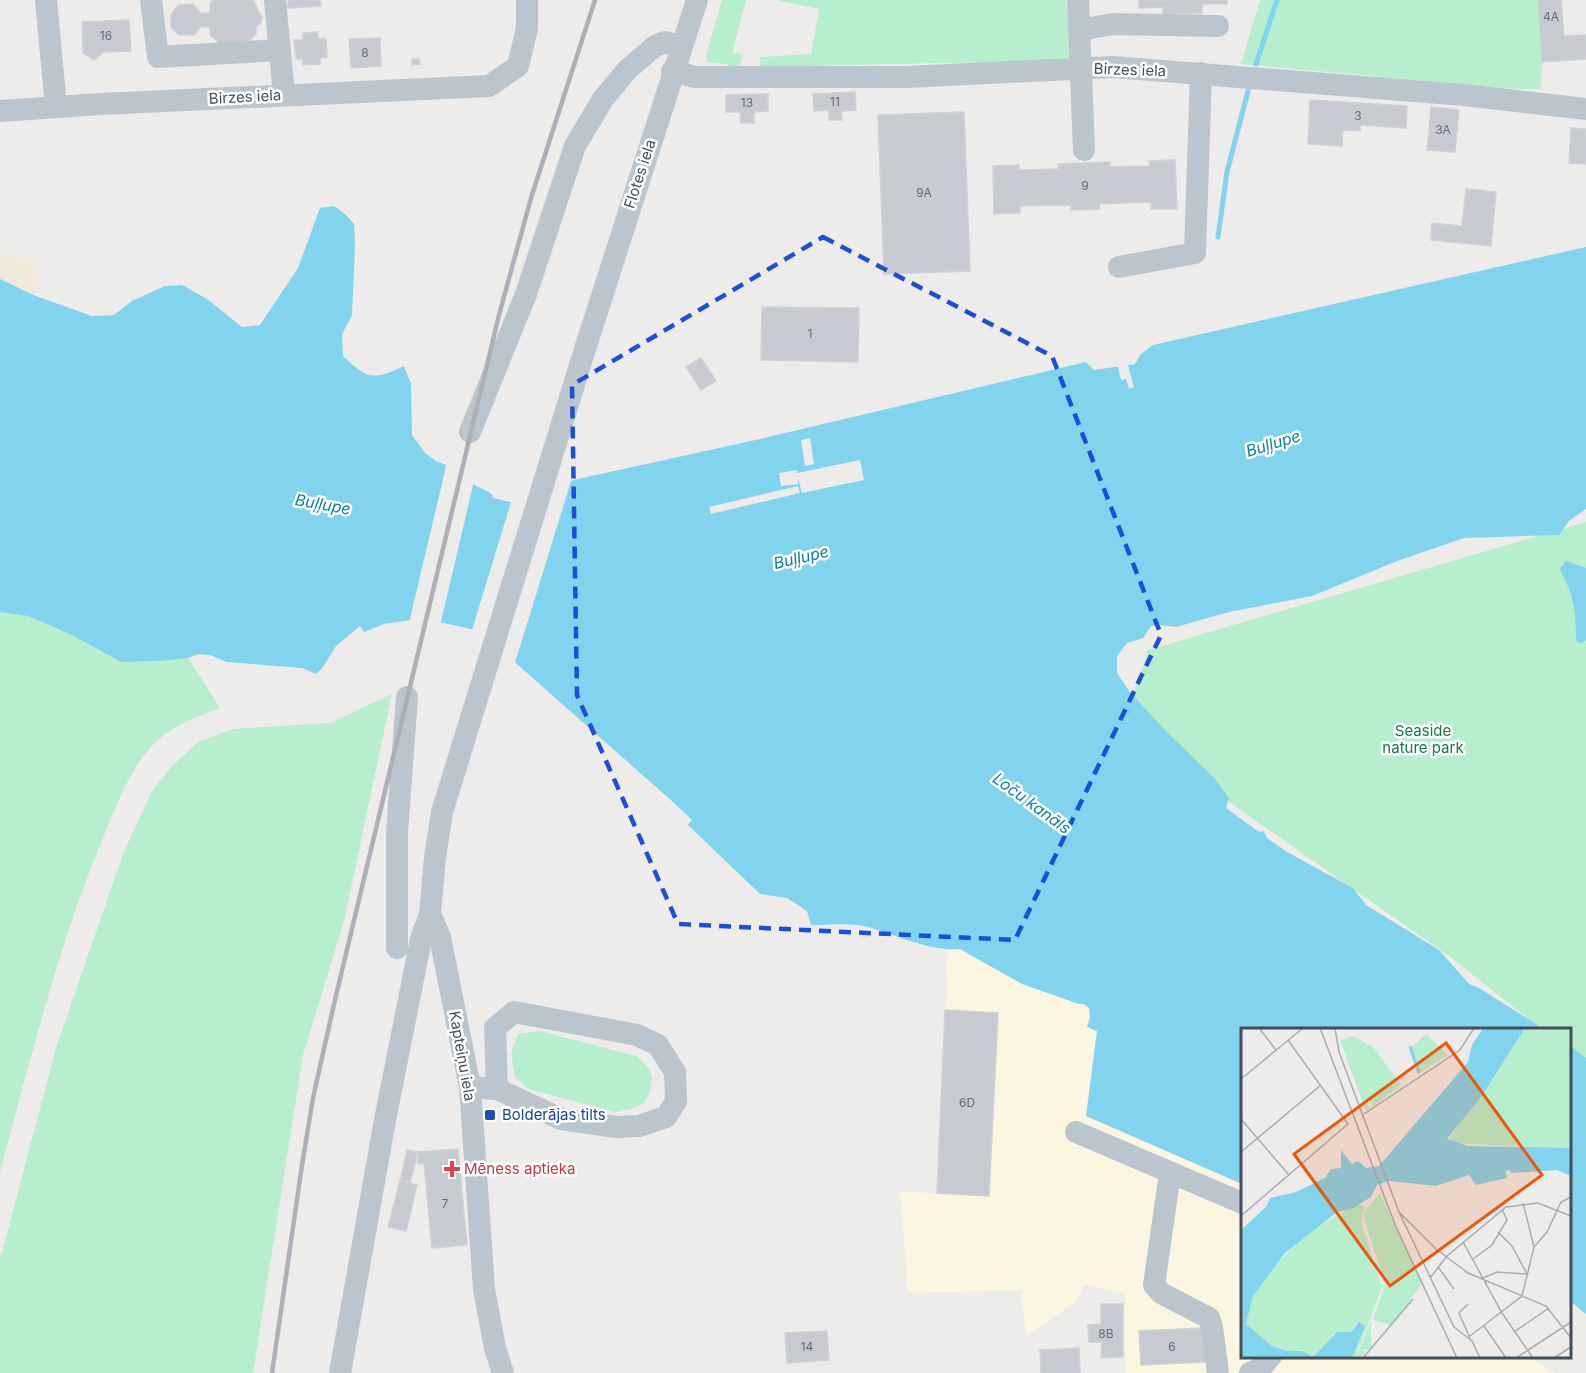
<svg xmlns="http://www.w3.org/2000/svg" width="1586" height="1373" font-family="Inter,sans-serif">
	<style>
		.commercial { fill: #fbf5e1 }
		.green { fill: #b6eece }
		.sand { fill: #f1eada }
		.water { fill: #82d3ed }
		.pier { fill: #eeebeb }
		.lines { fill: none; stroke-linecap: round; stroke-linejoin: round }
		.stream { stroke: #82d3ed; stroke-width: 5 }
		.building { fill: #c7cad0; stroke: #cfd1d7; stroke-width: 1.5 }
		.minor { stroke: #bbc5ce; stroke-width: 22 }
		.rail { stroke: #adb0b6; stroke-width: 4.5 }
		.marked { fill: none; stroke: #1d4ed8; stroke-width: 4.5; stroke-dasharray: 12 8; stroke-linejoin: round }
		.transit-dot { fill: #1a4fb4; stroke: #fff; stroke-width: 2 }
		.health-dot { fill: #e0444e; stroke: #fff; stroke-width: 2 }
		.labels { text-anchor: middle; stroke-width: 5; stroke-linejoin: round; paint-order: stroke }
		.number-label { font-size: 12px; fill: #646d77 }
		.street-label { font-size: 15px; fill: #434e59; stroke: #fff }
		.park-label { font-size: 15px; fill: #147a4a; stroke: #fff }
		.transit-label { font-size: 15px; fill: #164399; stroke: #fff; text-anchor: start }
		.health-label { font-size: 15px; fill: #be3a42; stroke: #fff; text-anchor: start }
		.water-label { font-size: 16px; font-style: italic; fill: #0980a6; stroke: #fff }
		.inset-river { fill: none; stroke: #82d3ed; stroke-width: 3 }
		.inset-road { fill: none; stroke: #aaacb1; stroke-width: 1.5 }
		.view { fill: #e8590c; fill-opacity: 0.15; stroke: #e8590c; stroke-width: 3 }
		.inset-edge { fill: none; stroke: #434e59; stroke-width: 3 }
	</style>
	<rect width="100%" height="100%" fill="#eeebeb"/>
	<!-- commercial -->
	<polygon class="commercial" points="960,949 1022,984 1083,1004 1089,1008 1090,1017 1097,1031 1087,1116 1242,1184 1242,1356 1527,1357 1556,1373 1125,1373 1125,1293 1084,1285 1076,1301 1026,1337 1021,1290 908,1293 900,1192 937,1193 948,950"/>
	<!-- green -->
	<g class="green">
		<polygon points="722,0 746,0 732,53 743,54 740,68 729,70 727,64 707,62 706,56"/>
		<polygon points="776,0 1066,0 1072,60 760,67 760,57 811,54 819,9"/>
		<polygon points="1260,0 1538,0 1542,62 1541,89 1515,89 1241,64"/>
		<polygon points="1586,522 1586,1066 1570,1052 1570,1030 1541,1029 1453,959 1154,749 1128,711 1148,650"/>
		<path d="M0 612 28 616 72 635 121 662 188 658 220 708C194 718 177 723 156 742 131 765 118 802 105 833 59 942 31 1057 0 1172Z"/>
		<polygon points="392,694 344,921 303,1055 253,1373 0,1373 0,1260 56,1048 123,854 151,793 171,767 198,742 233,729 330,723"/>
		<polygon points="540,1031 636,1056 647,1066 652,1077 650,1092 643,1103 631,1109 615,1112 528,1089 515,1076 511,1053 518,1034"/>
	</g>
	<!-- sand -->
	<polygon class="sand" points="0,253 40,262 33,295 0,279"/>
	<!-- water -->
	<g class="water">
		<path d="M334 206 345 214 354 224 355 246 352 315 342 334 343 356C367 379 373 381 404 366L411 384 412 435 425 453 436 461 449 466 473 484 492 494 493 498 518 504 525 500 528 490 760 439 1086 362 1094 370 1135 364 1141 354 1153 345 1586 247V509L1569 521 1559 535 1464 538 1397 561 1312 596 1229 612 1176 627 1160 625 1151 626 1143 638 1127 643 1117 656V673L1129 691 1162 727 1214 778 1229 798 1226 808 1259 832 1264 831 1267 838 1287 852 1353 888 1366 905 1439 950 1469 984 1479 988 1544 1029 1242 1030V1184L1086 1116 1097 1031 1087 1027 1090 1017 1089 1008 1084 1004H1079L1022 984 960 949C933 952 898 936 872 928 853 922 830 925 811 925L807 911 787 898 760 894 688 825 692 820 673 802 509 657 471 629 444 623 410 620 384 624 364 632 360 626 336 646 323 667 316 674 302 668 227 662 210 655 198 654 188 658 159 661 121 662 72 635 28 616 0 612V279L33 295 92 316 114 315 132 301 165 286 182 285 207 299 242 327 260 325 298 268 320 208Z"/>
		<path d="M1566 561 1586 568V640L1581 644 1576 640C1576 609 1574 597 1560 569Z"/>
		<polygon points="1570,1046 1586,1058 1586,1314 1570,1301"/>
	</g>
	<!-- pier -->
	<g class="pier">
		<polygon points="1127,362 1134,387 1129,389 1126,379 1121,380 1117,363"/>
		<polygon points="810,438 814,464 805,466 801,440"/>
		<polygon points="860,460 864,480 802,493 798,478 798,484 781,486 779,473 797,470 797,473"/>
		<polygon points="447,462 474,481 440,626 409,623"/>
		<polygon points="572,478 514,666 471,633 512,499 518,501 522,498 527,487"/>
		<polygon points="798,486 800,493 711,514 709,507"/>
	</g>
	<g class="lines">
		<!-- stream -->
		<g class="stream">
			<polyline points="1256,64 1277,0"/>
			<polyline points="1218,237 1227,172 1248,91"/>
		</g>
	</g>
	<!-- building -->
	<g class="building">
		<polygon points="213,0 253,0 262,18 261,23 256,27 256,34 245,44 221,44 210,35 210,27 201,27 194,35 179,35 171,27 171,15 178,5 193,4 201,13 210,13 210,4"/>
		<polygon points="288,0 320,0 321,6 288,8"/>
		<polygon points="1139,0 1227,0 1227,4 1202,4 1202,13 1163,14 1163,7 1139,8"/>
		<polygon points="1538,0 1561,0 1564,36 1586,35 1586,59 1542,62"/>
		<polygon points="129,20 131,51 104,52 94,60 83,53 82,22"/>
		<polygon points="318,32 318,39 326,39 327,57 320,58 320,64 303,65 303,59 296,59 294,40 303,40 303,33"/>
		<polygon points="380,38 381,66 351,68 349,39"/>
		<polygon points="412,59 419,59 420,64 412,65"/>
		<polygon points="855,92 856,110 841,111 842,120 829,120 829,110 814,111 813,94"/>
		<polygon points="768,94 768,111 754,112 754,123 741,123 740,112 726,112 726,95"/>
		<polygon points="1310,100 1407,106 1406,128 1360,125 1360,131 1343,130 1342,146 1308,144"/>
		<polygon points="1431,107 1459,110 1455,152 1427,150"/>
		<polygon points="964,112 970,271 884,274 878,115"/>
		<polygon points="1571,128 1586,129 1586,164 1569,163"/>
		<polygon points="1175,160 1177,209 1151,209 1151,202 1099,204 1100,209 1071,210 1071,205 1020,206 1020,213 994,214 993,166 1019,165 1019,170 1058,169 1058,164 1110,162 1110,167 1150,166 1149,161"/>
		<polygon points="1466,189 1496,192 1491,246 1431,240 1432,223 1462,226"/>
		<polygon points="762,307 859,308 858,362 761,360"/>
		<polygon points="701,358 716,381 701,390 686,367"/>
		<polygon points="945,1010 998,1013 989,1196 937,1193"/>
		<polygon points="458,1149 467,1245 432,1248 424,1163 418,1164 418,1152"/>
		<polygon points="407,1150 418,1152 410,1183 400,1181"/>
		<polygon points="400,1181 417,1185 406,1231 388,1227"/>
		<polygon points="1101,1304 1123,1304 1123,1357 1101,1358 1102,1342 1089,1342 1088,1325 1101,1324"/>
		<polygon points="1204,1328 1206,1362 1141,1365 1139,1331"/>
		<polygon points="827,1331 829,1360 787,1363 785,1333"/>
		<polygon points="1079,1348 1080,1373 1041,1373 1040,1350"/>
	</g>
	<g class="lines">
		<!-- minor -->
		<g class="minor">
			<polyline points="46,0 56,107"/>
			<polyline points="151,0 158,57 280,50"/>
			<polyline points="275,0 284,95"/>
			<polyline points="1078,0 1084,150"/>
			<polyline points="1079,30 1113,24 1218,26"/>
			<polyline points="672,71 695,77 907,77 1113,67 1464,95 1586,109"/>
			<polyline points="0,111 101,104 489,86 518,66 527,28 527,0"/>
			<polyline points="1119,267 1195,253 1201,73"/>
			<polyline points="470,432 526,294 575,146 603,99 627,70 655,46 665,42 680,47"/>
			<polyline points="397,948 397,832 407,697"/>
			<polyline points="470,1087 497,1089 495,1028 514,1012 637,1035 658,1045 675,1072 676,1101 666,1117 639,1126 616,1127 561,1119 497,1089"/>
			<polyline points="1076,1132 1242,1203"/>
			<polyline points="1170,1173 1154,1285 1161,1293 1209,1318 1212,1327 1218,1373"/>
			<polyline points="340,1373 385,1120 421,939 430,914"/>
			<polyline points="503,1373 495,1348 484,1289 470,1087 440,937 430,914 435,857 442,812 585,349 697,0"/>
			<polyline points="1250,1373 1261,1368 1271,1356"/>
		</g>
		<!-- rail -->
		<polyline class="rail" points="272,1373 302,1165 313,1098 334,1004 499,315 531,198 595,0"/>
	</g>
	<!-- marked area -->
	<path class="marked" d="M823 237 1052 356 1161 635 1015 940 678 924 577 695 572 385Z"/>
	<!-- markers -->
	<rect class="transit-dot" x="484" y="1109" width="12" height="12" rx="3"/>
	<path class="health-dot" d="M449 1160h6v6h6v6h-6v6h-6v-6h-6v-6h6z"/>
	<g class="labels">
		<!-- number labels -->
		<g class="number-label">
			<text x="1551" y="21">4A</text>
			<text x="106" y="40">16</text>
			<text x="365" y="57">8</text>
			<text x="835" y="106">11</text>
			<text x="747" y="107">13</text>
			<text x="1358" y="120">3</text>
			<text x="1443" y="134">3A</text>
			<text x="1085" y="190">9</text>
			<text x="924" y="197">9A</text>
			<text x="810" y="338">1</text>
			<text x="967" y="1107">6D</text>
			<text x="445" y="1208">7</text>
			<text x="1106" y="1338">8B</text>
			<text x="807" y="1351">14</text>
			<text x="1172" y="1351">6</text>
		</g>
		<!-- street labels -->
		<g class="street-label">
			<text transform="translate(1130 70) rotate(2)" y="5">Birzes iela</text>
			<text transform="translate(245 97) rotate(-3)" y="5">Birzes iela</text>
			<text transform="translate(640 174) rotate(-72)" y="5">Flotes iela</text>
			<text transform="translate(462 1056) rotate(80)" y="5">Kapteiņu iela</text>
		</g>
		<!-- park labels -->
		<g class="park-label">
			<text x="1423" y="736">Seaside<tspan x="1423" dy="17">nature park</tspan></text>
		</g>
		<!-- transit labels -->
		<g class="transit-label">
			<text x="502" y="1120">Bolderājas tilts</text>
		</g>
		<!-- health labels -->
		<g class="health-label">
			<text x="464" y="1174">Mēness aptieka</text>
		</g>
		<!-- water labels -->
		<g class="water-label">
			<text transform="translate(1273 443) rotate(-17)" y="6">Buļļupe</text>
			<text transform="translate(323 504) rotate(10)" y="6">Buļļupe</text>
			<text transform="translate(801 557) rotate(-13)" y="6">Buļļupe</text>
			<text transform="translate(1032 803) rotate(36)" y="6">Loču kanāls</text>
		</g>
	</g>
	<!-- overview -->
	<g transform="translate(1241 1028)">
		<rect width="330" height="330" fill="#eeebeb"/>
		<path d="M283 0H330V121L211 115 209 108 245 61ZM185 6 207 27 177 46 168 22ZM113 8 133 20 160 57 131 79 133 70 125 73 129 81 125 83 99 12ZM139 165 181 256 150 297 132 292 144 256 123 191 124 183ZM117 176 124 179 120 194 141 259 115 328 111 330 123 296 115 295 110 304 93 306 72 329 61 323H46L31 318 10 303 5 296 12 268 31 240 70 202ZM130 293V322L122 321 124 326 115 330Z" fill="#b6eece"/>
		<path d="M242 0H284L240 69 206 111 227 118 330 120V148L316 142 270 145 269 142 264 143 266 150 235 157 228 147 195 158 148 153 136 157 130 169 111 181 96 184 44 225 12 268 5 296 31 318 46 323H61L72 329 96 304H110L118 294 124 298 113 325 109 330H0V202L25 179 29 170 55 164 84 150 90 141 100 140V122L111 136 117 133 125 140 138 138 227 34 231 17Z" fill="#82d3ed"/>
		<path class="inset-river" d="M169 18 178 45"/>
		<path class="inset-road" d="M18 0 35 22M79 0 155 199 216 330M94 0 98 24 158 184 195 221 227 245 305 278 330 310M0 51 62 0M123 86 219 22 233 0M0 91 48 147M0 124 80 57M282 175 293 219M158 184 213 299 231 313 239 330M0 188 107 96 47 12M257 204 271 218 286 246M222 214 261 285 292 330M232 231 251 217 266 192 261 181M197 239 213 261M189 250 206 228 265 179 297 175 330 188M242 250 256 244 286 246M227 276 218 285 229 310M243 298 265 330M273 304 308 280M229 308 281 268 293 219 306 204 320 174 330 169M122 330 172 271M275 330 330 294M313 330 330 319"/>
		<path class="view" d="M205 15 301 147 149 258 53 126Z"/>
		<rect width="330" height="330" class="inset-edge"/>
	</g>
</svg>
